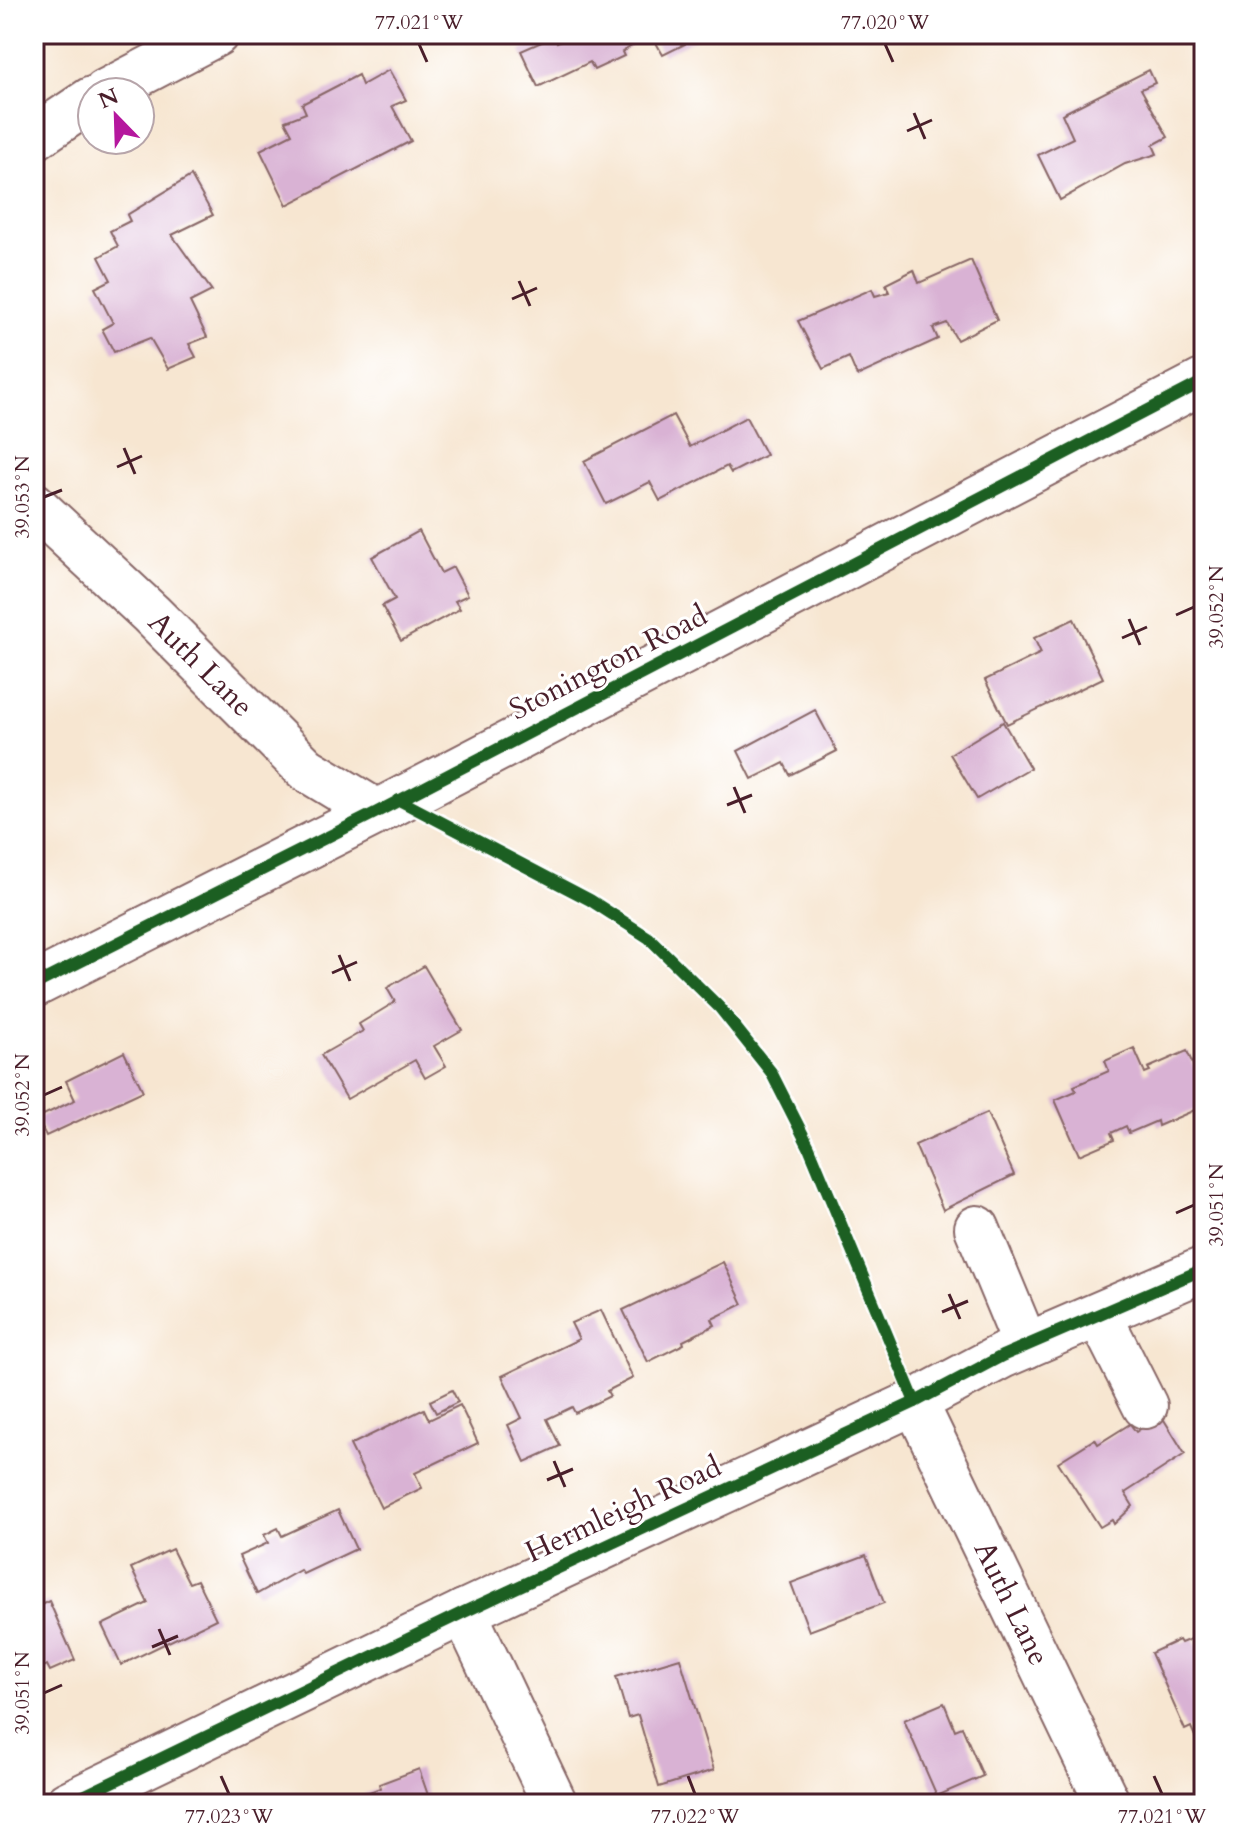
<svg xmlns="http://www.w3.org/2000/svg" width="1238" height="1838" font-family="Cardo,serif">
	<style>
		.building { fill: #d9b2d4 }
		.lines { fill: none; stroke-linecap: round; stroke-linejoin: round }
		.minor-casing { stroke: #876565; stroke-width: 48 }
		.minor { stroke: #fff; stroke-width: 44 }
		.cycleway-casing { stroke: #fff; stroke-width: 17 }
		.cycleway { stroke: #1b5e20; stroke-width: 12 }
		.ticks { fill: none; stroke: #4a1f2b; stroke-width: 3 }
		.labels { text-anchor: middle; stroke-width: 6; stroke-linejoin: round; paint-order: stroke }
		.street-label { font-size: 30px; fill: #4a1f2b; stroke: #fff }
		.neatline { fill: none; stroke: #4a1f2b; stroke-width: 3 }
		.ticks-label { font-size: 20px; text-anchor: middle; fill: #4a1f2b }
	</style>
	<rect width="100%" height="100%" fill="#fff"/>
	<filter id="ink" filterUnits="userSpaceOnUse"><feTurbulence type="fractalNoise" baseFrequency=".0125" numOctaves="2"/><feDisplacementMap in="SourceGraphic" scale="16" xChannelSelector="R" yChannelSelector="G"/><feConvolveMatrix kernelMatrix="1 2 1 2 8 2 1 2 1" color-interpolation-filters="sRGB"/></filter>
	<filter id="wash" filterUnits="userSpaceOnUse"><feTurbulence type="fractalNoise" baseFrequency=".006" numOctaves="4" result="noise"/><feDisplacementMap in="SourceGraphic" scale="32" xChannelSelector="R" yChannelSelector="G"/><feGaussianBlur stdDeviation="1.8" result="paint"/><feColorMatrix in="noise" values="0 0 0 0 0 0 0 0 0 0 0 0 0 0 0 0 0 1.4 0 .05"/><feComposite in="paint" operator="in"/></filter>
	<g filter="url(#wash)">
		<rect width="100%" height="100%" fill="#f7e6d1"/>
		<g id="blocks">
			<!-- building -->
			<g class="building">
				<polygon points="572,34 651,34 622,52 624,56 594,70 590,62 538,87 521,51 555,36 557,42"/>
				<polygon points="651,34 705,34 663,55"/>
				<polygon points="389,70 406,100 392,106 411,141 287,205 260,150 292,134 285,121 306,113 302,104 358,75 362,85"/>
				<polygon points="1149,70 1155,83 1141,89 1168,137 1153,145 1157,154 1125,164 1060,200 1038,155 1073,138 1062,114"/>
				<polygon points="191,176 213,215 172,235 212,291 190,302 207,337 189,344 196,357 168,369 150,338 114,352 102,329 113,323 95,288 111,280 99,257 118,246 110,231 130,221 127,215"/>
				<polygon points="971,260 997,320 957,340 947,323 933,328 938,339 857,376 849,357 823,369 798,321 872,289 875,296 889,292 886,284 914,270 919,283"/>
				<polygon points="673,415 690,447 746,417 766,455 731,473 727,466 660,501 650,482 606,504 584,461"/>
				<polygon points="419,531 441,573 453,567 468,595 455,601 460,609 401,641 382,606 395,599 372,557"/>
				<polygon points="1074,619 1103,678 1007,724 985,680 1041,653 1034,638"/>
				<polygon points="815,710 837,751 790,775 784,763 752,779 738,751"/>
				<polygon points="1003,722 1030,768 977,799 950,754"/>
				<polygon points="424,966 462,1030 434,1046 446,1066 425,1078 415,1060 347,1099 321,1055 363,1031 359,1024 395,1002 387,988"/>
				<polygon points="1134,1048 1145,1073 1150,1071 1148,1068 1187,1051 1204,1089 1204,1106 1158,1126 1157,1121 1129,1133 1126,1126 1111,1133 1114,1140 1079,1155 1055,1100 1076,1091 1074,1086 1109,1071 1105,1061"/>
				<polygon points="124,1052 143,1091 46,1136 37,1118 75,1100 66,1081"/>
				<polygon points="987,1113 1014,1175 943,1210 915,1145"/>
				<polygon points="723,1262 743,1304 712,1319 715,1325 683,1341 684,1344 648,1362 623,1310"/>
				<polygon points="601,1310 633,1378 607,1391 610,1396 575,1413 572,1407 547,1419 560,1446 525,1462 508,1425 522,1418 502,1376 579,1339 571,1323"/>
				<polygon points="452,1390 458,1402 436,1413 430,1401"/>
				<polygon points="460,1405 478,1443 415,1473 422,1488 381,1508 350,1445 424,1409 429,1420"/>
				<polygon points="1161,1415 1185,1454 1125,1493 1133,1506 1114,1524 1112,1520 1100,1527 1058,1462 1095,1439 1098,1444 1130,1424 1136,1432"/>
				<polygon points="338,1510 356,1549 303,1574 300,1570 257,1594 239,1556 268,1543 264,1535 278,1528 282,1536"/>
				<polygon points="172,1549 189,1583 197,1580 216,1619 121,1665 102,1625 148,1603 131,1568"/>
				<polygon points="866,1555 884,1603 809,1631 791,1583"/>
				<polygon points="49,1601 75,1660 50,1671 47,1665 34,1671 34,1608"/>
				<polygon points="1193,1638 1199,1650 1204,1647 1204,1746 1200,1748 1191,1727 1185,1730 1151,1653 1179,1640 1181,1643"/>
				<polygon points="680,1658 714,1770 659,1787 638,1715 628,1718 616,1677"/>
				<polygon points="944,1703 955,1730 962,1727 983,1776 937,1796 904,1720"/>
				<polygon points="419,1769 431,1804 357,1804 367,1800 364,1794 380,1788 379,1784"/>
			</g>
		</g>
	</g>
	<g filter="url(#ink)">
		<use href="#blocks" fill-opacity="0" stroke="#876565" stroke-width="2"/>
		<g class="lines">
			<!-- minor casing -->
			<g class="minor-casing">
				<g id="minor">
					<polyline points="105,92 216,34"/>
					<polyline points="34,138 92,99"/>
					<polyline points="34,505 151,614 306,769 377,812"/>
					<polyline points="34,985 377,812 1204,381"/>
					<polyline points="977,1228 1026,1346"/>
					<polyline points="1099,1315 1145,1406"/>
					<polyline points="915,1402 1108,1804"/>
					<polyline points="464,1612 555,1804"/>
					<polyline points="67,1804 464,1612 915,1402 1002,1356 1204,1269"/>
				</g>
			</g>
			<!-- minor -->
			<use href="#minor" class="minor"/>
			<!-- cycleway casing -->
			<g class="cycleway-casing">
				<g id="cycleway">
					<polyline points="399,800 590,900 649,938 720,1008 771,1072 809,1147 915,1402"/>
					<polyline points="34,985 377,812 1204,381"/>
					<polyline points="67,1804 464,1612 915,1402 1002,1356 1204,1269"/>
				</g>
			</g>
			<!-- cycleway -->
			<use href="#cycleway" class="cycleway"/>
		</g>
	</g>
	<!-- ticks -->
	<path class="ticks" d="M419 44 427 62M885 44 893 62M914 113 925 139M907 131 932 120M519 281 530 306M512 299 537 288M124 448 135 474M117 467 142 456M44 497 62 490M1176 615 1194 607M1129 619 1140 645M1122 638 1147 627M734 787 745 813M727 805 752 795M339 955 350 981M332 973 357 962M44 1095 62 1087M1176 1213 1194 1205M949 1294 960 1319M942 1312 968 1301M554 1461 565 1487M547 1480 573 1469M159 1629 170 1655M152 1647 178 1636M44 1693 62 1685M221 1776 229 1794M688 1776 695 1794M1154 1776 1162 1794"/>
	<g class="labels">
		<!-- street labels -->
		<g class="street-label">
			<text transform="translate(608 662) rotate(-27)" y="10">Stonington Road</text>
			<text transform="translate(201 664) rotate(45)" y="10">Auth Lane</text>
			<text transform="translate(623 1509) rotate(-25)" y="10">Hermleigh Road</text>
			<text transform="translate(1012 1603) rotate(64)" y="10">Auth Lane</text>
		</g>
	</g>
	<!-- margin -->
	<rect width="1238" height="1838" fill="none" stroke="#fff" stroke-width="88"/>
	<!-- north arrow -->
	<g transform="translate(116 116) rotate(337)"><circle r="38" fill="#ffffff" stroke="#b7a5aa" stroke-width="2"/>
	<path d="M0-6L14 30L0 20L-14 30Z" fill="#b5179e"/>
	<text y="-12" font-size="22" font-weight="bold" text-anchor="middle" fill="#4a1f2b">N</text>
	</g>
	<rect x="44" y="44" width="1150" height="1750" class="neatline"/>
	<g class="ticks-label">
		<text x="419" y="29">77.021°W</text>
		<text x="885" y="29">77.020°W</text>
		<text transform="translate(22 497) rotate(-90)" y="7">39.053°N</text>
		<text transform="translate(1216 607) rotate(-90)" y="7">39.052°N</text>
		<text transform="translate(22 1095) rotate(-90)" y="7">39.052°N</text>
		<text transform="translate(1216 1205) rotate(-90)" y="7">39.051°N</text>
		<text transform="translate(22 1693) rotate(-90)" y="7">39.051°N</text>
		<text x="229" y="1823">77.023°W</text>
		<text x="695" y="1823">77.022°W</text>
		<text x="1162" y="1823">77.021°W</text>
	</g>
</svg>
